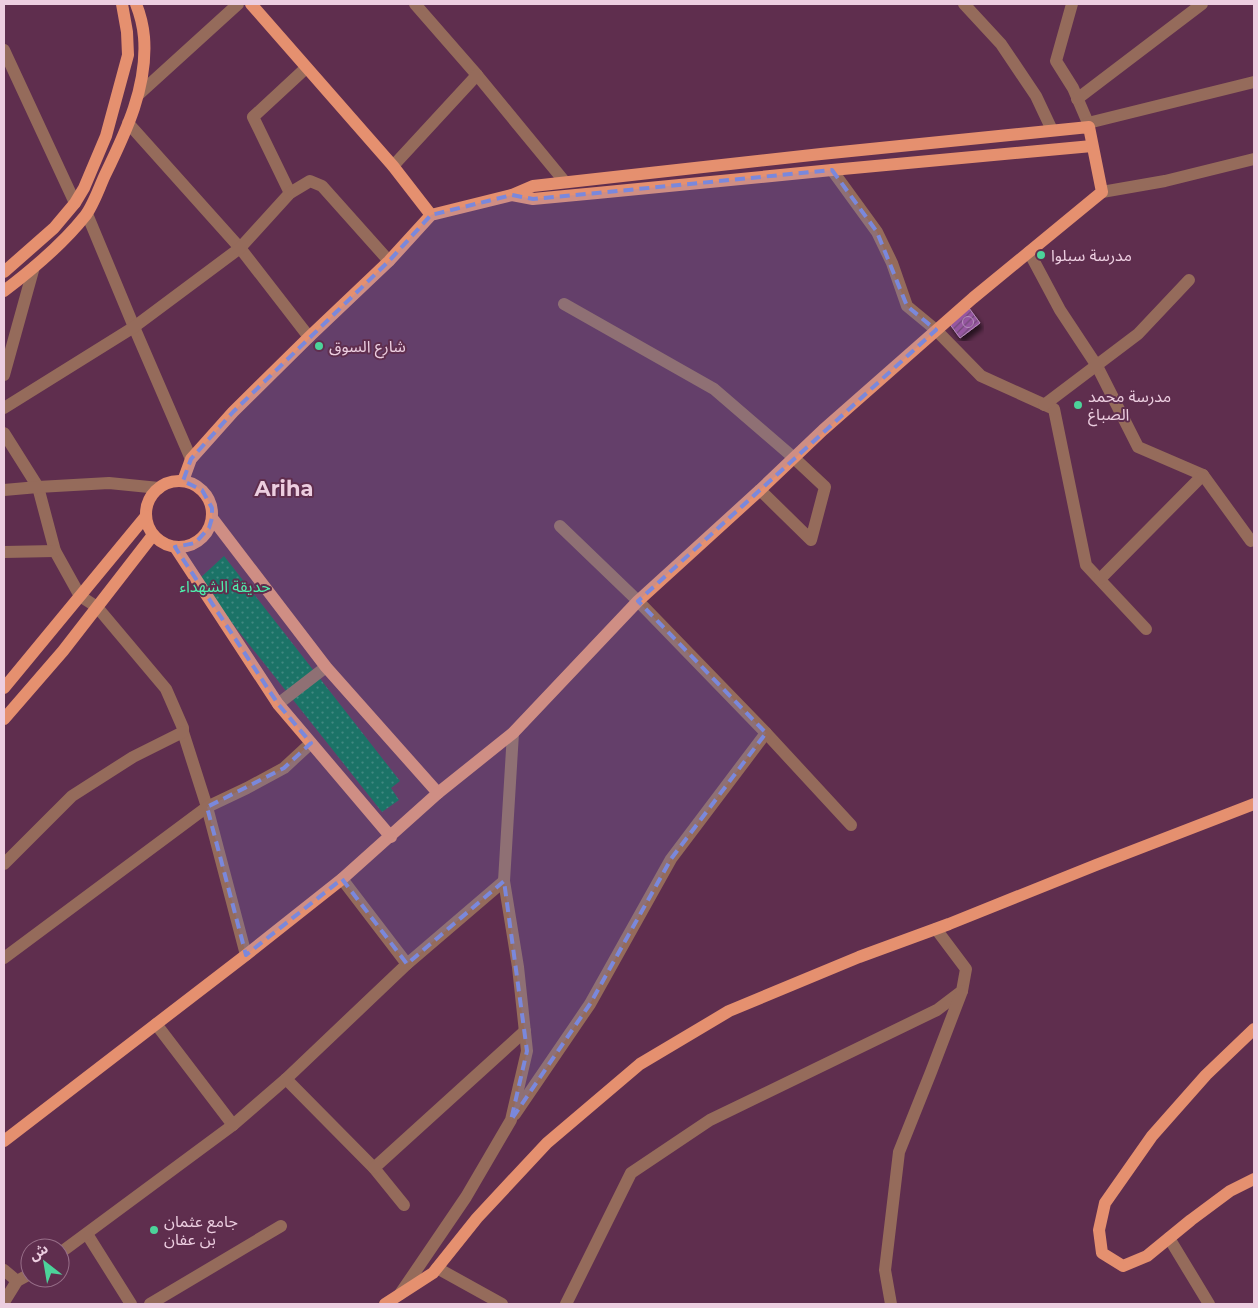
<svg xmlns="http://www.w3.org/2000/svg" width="1258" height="1308" font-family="Montserrat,'Noto Sans Arabic',sans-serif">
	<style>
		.grass { fill: url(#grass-dots) }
		.building { fill: url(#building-hatch); stroke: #b88ebe; filter: url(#shadow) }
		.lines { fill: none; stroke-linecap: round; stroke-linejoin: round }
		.minor { stroke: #956b5b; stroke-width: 12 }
		.major { stroke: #e5906f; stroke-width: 12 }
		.marked { fill: #7a88dc; fill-opacity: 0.2; stroke: #7a88dc; stroke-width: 4; stroke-dasharray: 10 6; stroke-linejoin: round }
		.poi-dot { fill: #4cd39a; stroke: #5f2e4e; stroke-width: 2 }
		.labels { text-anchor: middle; stroke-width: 4; stroke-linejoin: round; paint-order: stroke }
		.poi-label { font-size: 16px; fill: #eccee0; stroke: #5f2e4e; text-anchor: start }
		.park-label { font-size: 16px; fill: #4eeeac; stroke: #5f2e4e }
		.district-label { font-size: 21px; font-weight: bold; fill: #eccee0; stroke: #5f2e4e }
	</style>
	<defs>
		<pattern id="grass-dots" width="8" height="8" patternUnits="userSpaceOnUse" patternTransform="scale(1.25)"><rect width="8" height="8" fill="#046f4a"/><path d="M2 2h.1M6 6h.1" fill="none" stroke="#35896c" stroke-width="1.8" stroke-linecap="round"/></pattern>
		<pattern id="building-hatch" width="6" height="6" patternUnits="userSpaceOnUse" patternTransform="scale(1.25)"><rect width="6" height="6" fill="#9656a1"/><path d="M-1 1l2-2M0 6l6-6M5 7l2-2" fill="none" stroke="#724b77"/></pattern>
		<filter id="shadow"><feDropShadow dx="3" dy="5" stdDeviation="2.5" flood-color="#0009"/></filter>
	</defs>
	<rect width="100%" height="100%" fill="#5f2e4e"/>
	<!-- grass -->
	<polygon class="grass" points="224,556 400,781 391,788 399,800 382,812 198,580"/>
	<!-- building -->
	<g class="building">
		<polygon points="969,308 980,323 960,338 949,323"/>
		<circle cx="968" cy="322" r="5.5"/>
	</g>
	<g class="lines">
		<!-- minor -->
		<g class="minor">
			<polyline points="415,4 477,75 565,182"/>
			<polyline points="964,4 1001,44 1036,96 1052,130"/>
			<polyline points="1072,4 1056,61 1073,88 1088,123"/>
			<polyline points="4,50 75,203"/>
			<polyline points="139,94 238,4"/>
			<polyline points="1077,99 1202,4"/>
			<polyline points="128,123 240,248 309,337"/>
			<polyline points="1089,127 1088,123 1254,82"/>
			<polyline points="393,166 477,75"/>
			<polyline points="832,170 877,232 892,263 907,306 936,330 981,376 1054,409 1086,565 1146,629"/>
			<polyline points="1102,192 1165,181 1254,159"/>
			<polyline points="290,193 253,117 306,68"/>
			<polyline points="87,214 134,327 191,459"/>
			<polyline points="1029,252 1060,310 1097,366 1138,447 1203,475 1251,541"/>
			<polyline points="564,304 714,389 794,458 825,487 811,540 760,490"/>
			<polyline points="4,375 34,267"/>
			<polyline points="1044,405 1138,334 1189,280"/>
			<polyline points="4,408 134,327 240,248 290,193 310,181 322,186 389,261"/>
			<polyline points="4,433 38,487 55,551 80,596 97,607 166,689 183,728 183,732 207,807 246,955"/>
			<polyline points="4,490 38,487 109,483 159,488"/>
			<polyline points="560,526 638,601 766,733 851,825"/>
			<polyline points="4,552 55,551"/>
			<polyline points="1100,579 1203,475"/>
			<polyline points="278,704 326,667"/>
			<polyline points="4,864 72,796 133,757 183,732"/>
			<polyline points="342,879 407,964"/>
			<polyline points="4,958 207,807 247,788 284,768 311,743"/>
			<polyline points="156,1024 233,1125"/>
			<polyline points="286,1079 374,1168 404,1205"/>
			<polyline points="515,1114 590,1004 671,859 766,733"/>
			<polyline points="374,1168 525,1031"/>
			<polyline points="87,1234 131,1304"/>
			<polyline points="1169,1238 1209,1304"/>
			<polyline points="60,1253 233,1125 286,1079 407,964 504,881"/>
			<polyline points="437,1268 502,1304"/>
			<polyline points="4,1270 17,1281"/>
			<polyline points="400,1294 466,1197 511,1120 527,1051 518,967 504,881 513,733"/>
			<polyline points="4,1302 17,1281 30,1274"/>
			<polyline points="150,1304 281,1226"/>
			<polyline points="566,1304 631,1173 710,1120 937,1010 962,991 966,969 936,929"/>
			<polyline points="891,1304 885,1270 899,1152 931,1072 962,991"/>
		</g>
		<!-- major -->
		<g class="major">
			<polyline points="251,4 393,166 431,215"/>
			<polyline points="512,195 533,199 597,193 832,170 1092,146"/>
			<polyline points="4,272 54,228 75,203 84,188 106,136 128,55 127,32 122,4"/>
			<path d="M4 291C33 269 62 245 85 216 93 206 99 188 105 175 126 132 148 86 144 37 143 26 140 14 136 4"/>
			<circle cx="179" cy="514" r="33"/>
			<polyline points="212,518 326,667 438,793"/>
			<polyline points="175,547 278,704 391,837"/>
			<polyline points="4,688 146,516"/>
			<polyline points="4,719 63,651 153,535"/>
			<polyline points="1254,1029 1206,1075 1152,1136 1105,1203 1099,1230 1102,1253 1123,1266 1147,1256 1191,1220 1230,1191 1254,1179"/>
			<polyline points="4,1141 246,955 342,879 438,793 513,733 638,601 760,490 823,430 973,298 1102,192 1089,127 821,154 533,186 512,195 431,215 389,261 309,337 233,412 191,459 183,481"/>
			<polyline points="385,1304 433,1273 477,1218 547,1143 640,1064 729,1011 859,957 949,924 1096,865 1254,804"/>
		</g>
	</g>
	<!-- marked area -->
	<path class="marked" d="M832 170 877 232 907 306 936 330 638 601 766 733 671 859 590 1004 511 1120 527 1051 504 881 407 964 342 879 246 955 207 807 284 768 311 743 278 704 175 547 195 543 209 528 212 518V508L202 490 183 481 191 459 233 412 389 261 431 215 512 195 533 199 597 193Z"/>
	<!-- markers -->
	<g class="poi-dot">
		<circle cx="1041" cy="255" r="5"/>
		<circle cx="319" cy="346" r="5"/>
		<circle cx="1078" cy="405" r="5"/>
		<circle cx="154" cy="1230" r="5"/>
	</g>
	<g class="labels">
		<!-- poi labels -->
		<g class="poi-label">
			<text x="1051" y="261">مدرسة سبلوا</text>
			<text x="329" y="352">شارع السوق</text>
			<text x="1088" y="402">مدرسة محمد<tspan x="1088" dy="18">الصباغ</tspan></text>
			<text x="164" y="1227">جامع عثمان<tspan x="164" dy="18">بن عفان</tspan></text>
		</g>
		<!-- park labels -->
		<g class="park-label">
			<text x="225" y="592">حديقة الشهداء</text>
		</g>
		<!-- district labels -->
		<g class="district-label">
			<text x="284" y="496">Ariha</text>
		</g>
	</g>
	<!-- border -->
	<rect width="1258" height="1308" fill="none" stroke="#eccee0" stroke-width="10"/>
	<!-- north arrow -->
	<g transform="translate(45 1263) rotate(329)"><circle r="24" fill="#5f2e4e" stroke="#976e88"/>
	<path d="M0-4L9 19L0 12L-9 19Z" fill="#4cd39a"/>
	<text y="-8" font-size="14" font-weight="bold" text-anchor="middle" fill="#eccee0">ش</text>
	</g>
</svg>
